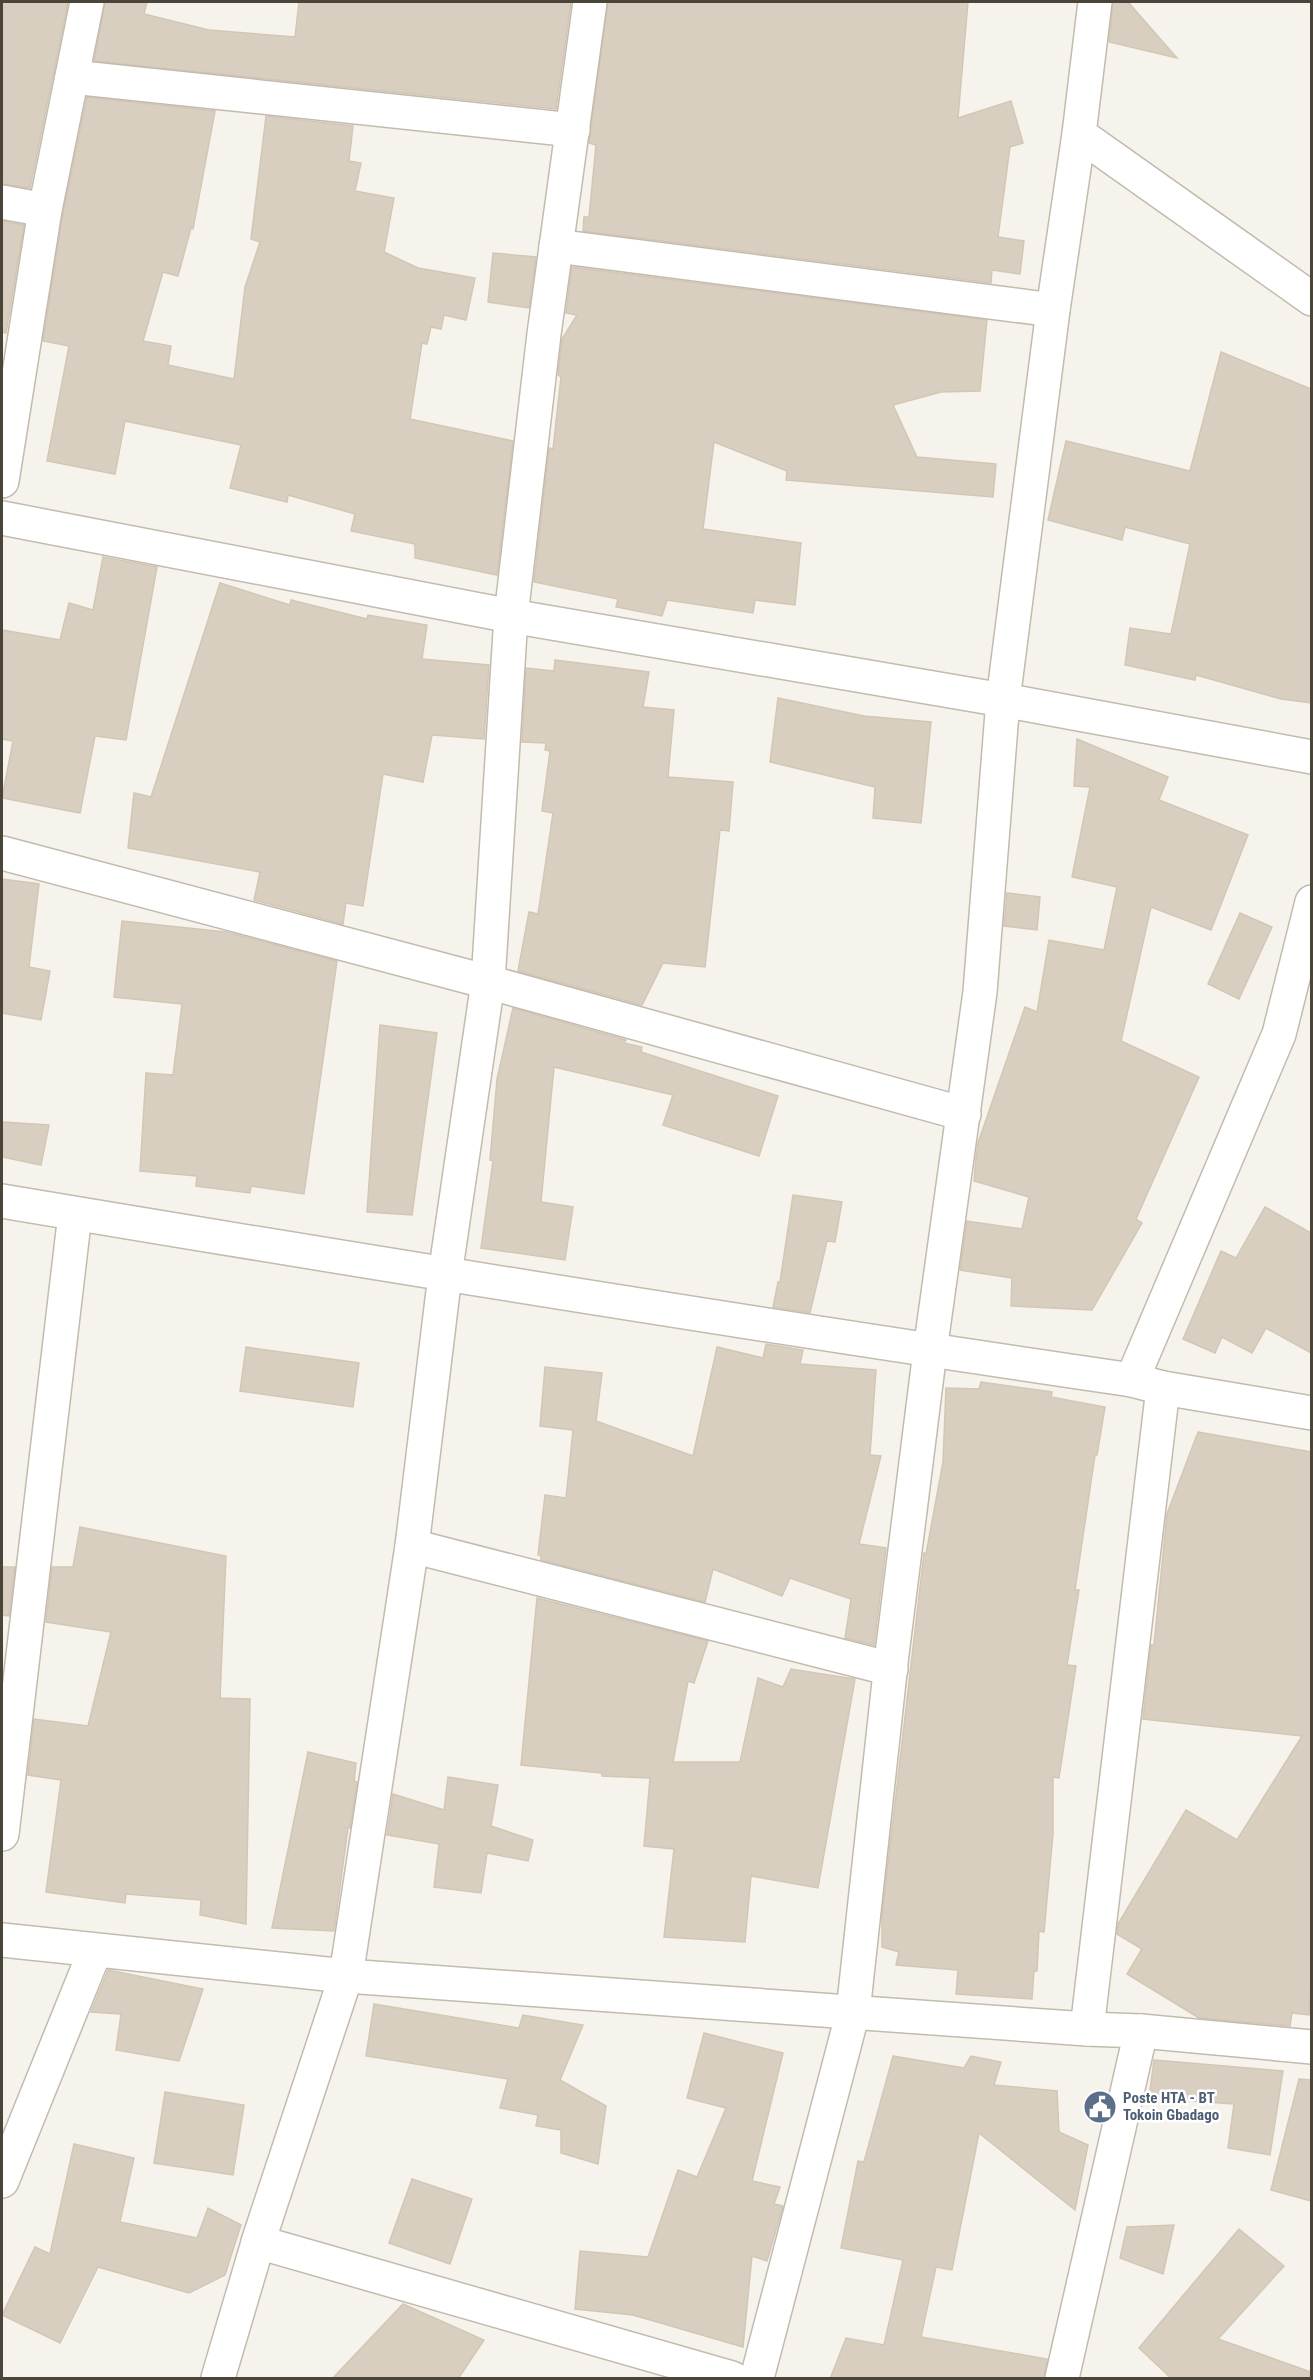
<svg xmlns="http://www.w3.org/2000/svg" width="1313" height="2380" font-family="'Roboto Condensed',sans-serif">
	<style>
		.building { fill: #d8cfc1; stroke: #d3c7b4; stroke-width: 1.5 }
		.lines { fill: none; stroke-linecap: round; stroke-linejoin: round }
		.street-casing { stroke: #c2bbae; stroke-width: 36 }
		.street { stroke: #fff; stroke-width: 33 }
		.labels { text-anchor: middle; stroke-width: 5; stroke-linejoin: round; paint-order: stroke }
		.service-label { font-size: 15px; font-weight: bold; fill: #4e5e75; stroke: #fff; text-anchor: start }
	</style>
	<rect width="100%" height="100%" fill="#f6f3ec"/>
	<!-- building -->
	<g class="building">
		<polygon points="2,2 68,2 30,188 2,184"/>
		<polygon points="105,2 147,2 144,14 209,30 295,37 299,2 571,2 556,109 94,61"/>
		<polygon points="608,2 968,2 958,118 1011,101 1023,143 1010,147 998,237 1024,241 1020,274 992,270 991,283 583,231 584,217 589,217 596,145 589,143"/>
		<polygon points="1113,2 1128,2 1177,58 1109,42"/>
		<polygon points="87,97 215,111 193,229 191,228 178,276 163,272 143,341 171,346 168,365 234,379 245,287 260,242 251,239 266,116 353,126 349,161 361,163 355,191 394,198 384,252 418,268 475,278 466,320 444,315 441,329 431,327 427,344 422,343 410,419 513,441 497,575 415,558 415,544 351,531 355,514 288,495 287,502 230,488 241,445 125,421 115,474 47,461 69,346 43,341 63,213"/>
		<polygon points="2,221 24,225 6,333 2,332"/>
		<polygon points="493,253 536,257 529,308 488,302"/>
		<polygon points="572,267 987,320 980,391 941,392 893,405 917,457 996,464 993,497 786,480 787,471 714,442 703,529 801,543 795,605 755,600 753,613 667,600 662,616 616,607 618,599 534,582 549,448 553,449 561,377 558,375 562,339 577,315 566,313"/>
		<polygon points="1221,352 1311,389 1311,703 1281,699 1196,675 1195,680 1125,665 1130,628 1171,634 1190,544 1125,527 1122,540 1048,520 1066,441 1190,471"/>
		<polygon points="103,557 157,567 126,740 95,736 80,813 2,798 13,741 2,739 2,630 60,640 69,603 93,610"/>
		<polygon points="220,583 290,605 291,600 367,619 368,615 427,625 422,659 489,665 484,739 432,735 423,782 383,774 363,906 346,903 343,924 254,900 260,872 128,848 134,793 151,797"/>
		<polygon points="555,660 649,672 643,707 674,710 668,777 733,782 729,831 720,830 705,967 663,963 642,1005 518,971 529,912 538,914 553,813 542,811 550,751 545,750 546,743 522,742 526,668 554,671"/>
		<polygon points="778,698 864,716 931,722 921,823 873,818 875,787 770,762"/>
		<polygon points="1077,739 1168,777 1159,800 1248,835 1211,930 1151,907 1121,1041 1199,1077 1136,1219 1142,1223 1092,1310 1011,1306 1012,1278 960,1270 967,1221 1022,1229 1029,1197 974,1181 976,1158 978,1143 1025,1007 1037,1012 1049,940 1104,950 1117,887 1072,877 1090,787 1074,786"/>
		<polygon points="2,879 39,884 29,967 50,971 41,1020 2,1013"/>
		<polygon points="1007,893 1040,897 1037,930 1004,926"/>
		<polygon points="1240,913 1272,927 1239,999 1208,984"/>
		<polygon points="122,921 226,932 337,961 304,1194 251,1186 250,1193 196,1186 197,1176 140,1171 146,1073 173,1075 182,1004 114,997"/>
		<polygon points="513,1008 626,1040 624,1043 642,1047 641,1052 778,1096 759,1156 663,1125 673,1095 554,1067 541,1202 573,1207 565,1260 481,1248 493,1161 490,1160 497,1079"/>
		<polygon points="380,1025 437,1033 412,1215 367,1212"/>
		<polygon points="2,1122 49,1125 41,1165 2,1157"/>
		<polygon points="793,1195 842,1202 835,1242 827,1241 810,1313 773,1307 778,1282 780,1282"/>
		<polygon points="1265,1207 1311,1233 1311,1353 1266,1328 1252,1353 1222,1337 1215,1353 1183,1339 1221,1251 1236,1258"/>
		<polygon points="766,1344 803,1350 800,1364 876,1370 870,1455 881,1456 859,1544 886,1548 874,1645 845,1638 851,1599 790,1578 782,1596 713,1569 705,1602 541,1560 541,1555 538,1555 545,1495 566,1498 573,1430 540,1426 545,1367 602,1373 596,1421 693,1456 717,1347 763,1358"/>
		<polygon points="246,1347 359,1363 353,1407 240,1391"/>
		<polygon points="981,1382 1052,1392 1051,1397 1105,1407 1097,1455 1095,1455 1075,1590 1079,1590 1067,1665 1076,1666 1059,1778 1053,1777 1053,1834 1044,1932 1039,1931 1037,1971 1034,1971 1032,1999 956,1994 958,1970 896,1965 899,1952 882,1947 882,1915 924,1553 926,1554 943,1462 946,1388 979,1389"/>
		<polygon points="1198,1432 1311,1452 1311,1983 1309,2015 1292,2013 1290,2026 1199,2018 1127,1974 1142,1949 1117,1934 1118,1924 1186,1810 1237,1840 1302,1736 1143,1719 1151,1645 1154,1645 1167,1514"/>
		<polygon points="80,1527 226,1556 220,1698 250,1699 246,1924 200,1915 201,1900 126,1894 125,1903 46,1892 61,1780 28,1775 34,1719 88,1726 111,1632 46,1622 52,1567 73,1567"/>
		<polygon points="2,1567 15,1567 9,1616 2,1615"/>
		<polygon points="537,1598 708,1641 694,1683 688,1681 673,1762 740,1762 758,1678 783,1687 791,1669 855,1679 818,1888 751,1876 745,1942 664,1937 674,1849 644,1846 650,1778 602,1776 602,1773 521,1765"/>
		<polygon points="308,1752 356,1763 354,1781 357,1782 350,1828 348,1828 334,1931 272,1928"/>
		<polygon points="448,1777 498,1785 491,1826 533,1840 528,1861 487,1853 481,1893 434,1887 439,1844 387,1835 393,1794 444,1810"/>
		<polygon points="108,1970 203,1989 179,2061 116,2050 121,2014 91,2012"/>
		<polygon points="374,2004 519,2028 523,2015 583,2025 560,2080 606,2106 598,2164 561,2153 561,2130 536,2126 538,2115 500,2108 508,2079 366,2056"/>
		<polygon points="704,2033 783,2053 752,2181 780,2187 774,2204 783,2206 767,2261 752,2256 743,2347 633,2315 575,2309 580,2251 648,2257 678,2170 697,2177 726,2108 687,2098"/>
		<polygon points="893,2056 964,2068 971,2056 1001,2062 994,2085 1057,2091 1059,2132 1088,2145 1075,2210 979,2133 952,2270 936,2267 921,2337 1047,2359 1044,2379 830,2379 846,2338 884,2345 903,2260 841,2248 858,2161 864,2162"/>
		<polygon points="1154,2060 1283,2071 1270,2155 1228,2148 1234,2104 1149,2098"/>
		<polygon points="1299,2079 1311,2080 1311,2201 1271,2190"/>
		<polygon points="165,2092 244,2105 233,2175 154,2163"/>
		<polygon points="74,2144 134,2158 120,2222 197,2238 208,2208 241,2225 225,2275 189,2293 98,2267 60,2343 2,2315 35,2247 50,2254"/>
		<polygon points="412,2179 472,2199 450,2264 389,2243"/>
		<polygon points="1174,2225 1163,2274 1120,2258 1127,2227"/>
		<polygon points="1239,2229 1284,2266 1218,2339 1311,2372 1311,2379 1172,2379 1139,2348"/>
		<polygon points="403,2304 484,2340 458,2379 332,2379"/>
	</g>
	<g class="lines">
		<!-- street casing -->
		<g class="street-casing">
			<g id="street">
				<polyline points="72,77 573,130"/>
				<polyline points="1079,134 1312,299"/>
				<polyline points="2,202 45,210"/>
				<polyline points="556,246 1053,310"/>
				<polyline points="2,481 45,210 87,2"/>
				<polyline points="2,518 511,616 1003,700 1312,757"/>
				<polyline points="2,853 488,982 964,1114"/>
				<path d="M2 1201C378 1264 755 1325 1132 1380L1163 1388 1312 1413"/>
				<polyline points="1132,1380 1279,1034 1312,902"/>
				<polyline points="412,1546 891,1669"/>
				<polyline points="2,1834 75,1214"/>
				<polyline points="2,1940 346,1976 1087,2029 1141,2031 1312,2047"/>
				<polyline points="1087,2029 1163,1388"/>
				<polyline points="2,2181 95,1951"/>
				<polyline points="258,2242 732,2378"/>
				<polyline points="218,2378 260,2236 346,1976 412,1546 445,1275 488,982 511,616 544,334 590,2"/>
				<polyline points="757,2378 853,2012 892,1654 930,1351 980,992 1003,700 1053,310 1079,134 1095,2"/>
				<polyline points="1062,2378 1141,2031"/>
			</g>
		</g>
		<!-- street -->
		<use href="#street" class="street"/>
	</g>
	<!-- icons -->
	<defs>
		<g id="civic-disc" transform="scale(1.725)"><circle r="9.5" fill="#5c6f8a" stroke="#fff"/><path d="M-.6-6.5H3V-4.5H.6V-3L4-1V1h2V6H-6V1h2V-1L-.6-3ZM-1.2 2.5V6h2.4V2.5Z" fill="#fff"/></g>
	</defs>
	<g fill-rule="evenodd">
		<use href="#civic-disc" x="1100" y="2107"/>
	</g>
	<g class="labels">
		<!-- service labels -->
		<g class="service-label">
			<text x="1123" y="2103">Poste HTA - BT<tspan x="1123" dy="17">Tokoin Gbadago</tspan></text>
		</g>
	</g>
	<!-- border -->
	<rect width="1313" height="2380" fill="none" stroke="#4b4439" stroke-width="6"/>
</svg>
